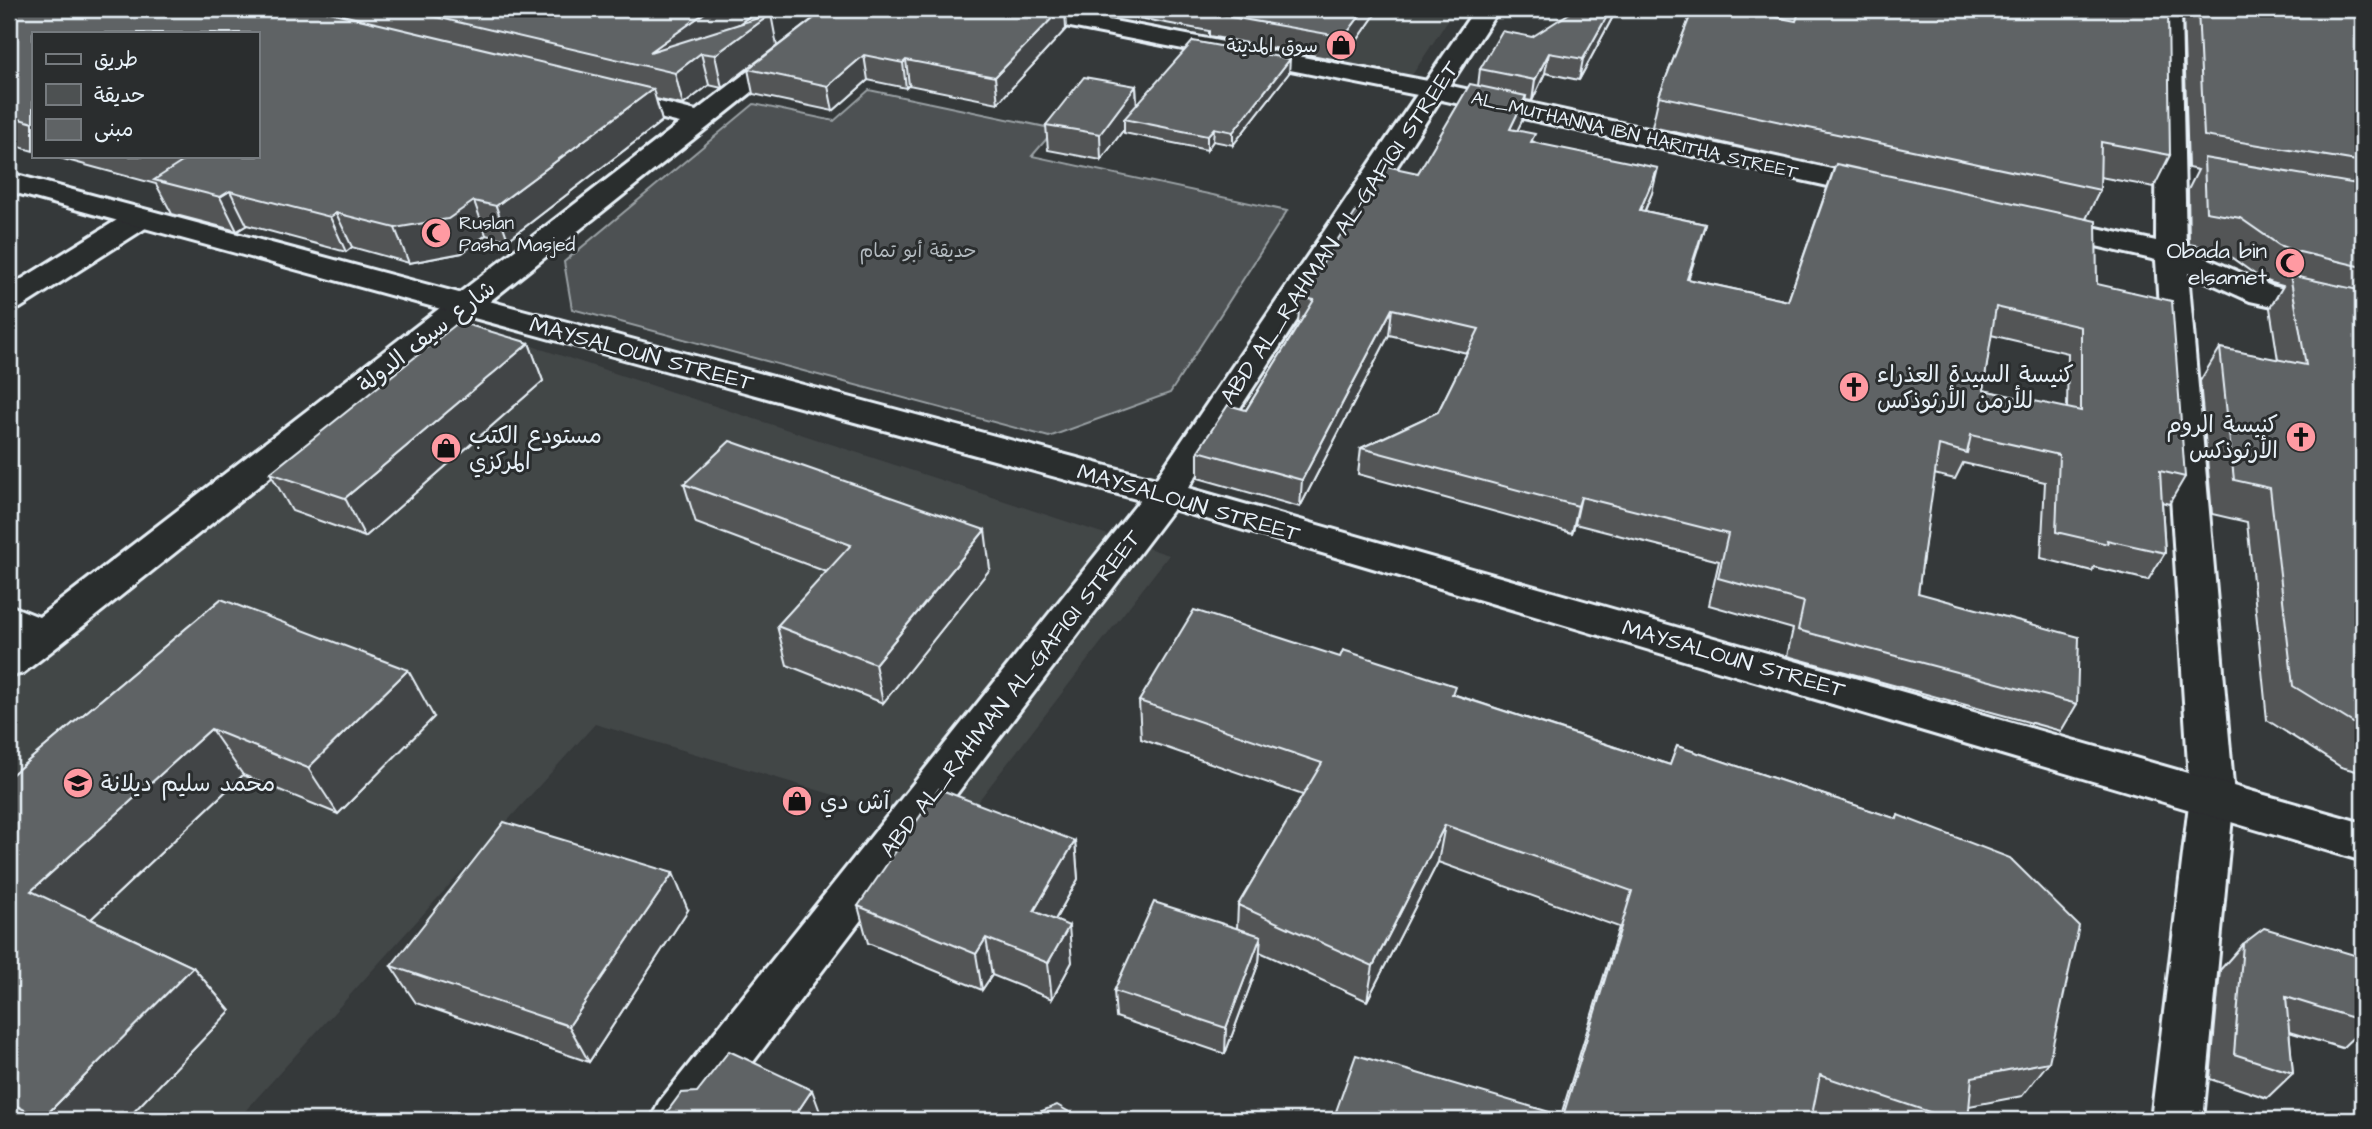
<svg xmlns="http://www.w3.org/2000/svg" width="2372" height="1129" font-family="'Architects Daughter','Playpen Sans Arabic',sans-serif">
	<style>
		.built { fill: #424647 }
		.green { fill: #4d5152; stroke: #9aa1a5; stroke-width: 2 }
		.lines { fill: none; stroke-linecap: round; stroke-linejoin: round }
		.minor-casing { stroke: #e8f1f8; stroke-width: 6 }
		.major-casing { stroke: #e8f1f8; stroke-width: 6 }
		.minor { fill: #2a2d2e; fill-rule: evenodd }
		.major { fill: #2a2d2e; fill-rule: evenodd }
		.wall { fill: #525557; stroke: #e8f1f8; stroke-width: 2; fill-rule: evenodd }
		.shaded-wall { fill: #424547; stroke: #e8f1f8; stroke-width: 2 }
		.building { fill: #5f6365; stroke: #e8f1f8; stroke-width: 2; fill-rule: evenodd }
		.labels { text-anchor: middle; stroke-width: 6; stroke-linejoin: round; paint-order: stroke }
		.far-poi-label { font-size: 19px; fill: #e8f1f8; stroke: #2a2d2e; text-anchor: end }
		.far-street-label { font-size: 19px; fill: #e8f1f8; stroke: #2a2d2e }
		.far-park-label { font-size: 19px; fill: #b2b9be; stroke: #2a2d2e }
		.street-label { font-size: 23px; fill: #e8f1f8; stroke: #2a2d2e }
		.poi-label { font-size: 23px; fill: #e8f1f8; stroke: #2a2d2e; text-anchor: start }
	</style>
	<rect width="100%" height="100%" fill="#35393a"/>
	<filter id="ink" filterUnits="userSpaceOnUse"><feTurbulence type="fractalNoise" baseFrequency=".0143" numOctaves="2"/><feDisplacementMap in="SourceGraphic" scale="14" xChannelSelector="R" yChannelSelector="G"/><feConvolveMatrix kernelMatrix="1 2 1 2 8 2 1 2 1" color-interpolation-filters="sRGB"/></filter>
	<g filter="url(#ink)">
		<!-- built -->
		<g class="built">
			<polygon points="1088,9 1455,9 1409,80"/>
			<polygon points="471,326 1169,555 955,831 595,724 237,1120 9,1120 9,675 406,356"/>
		</g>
		<!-- green -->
		<polygon class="green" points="869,90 1055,129 1032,156 1287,211 1170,393 1049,437 572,309 564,262 754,104 834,121"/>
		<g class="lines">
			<!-- minor casing -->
			<g class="minor-casing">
				<g id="minor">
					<polygon points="829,9 856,9 58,646 23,673 9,677 9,640 12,638 9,636 9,605 39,617 680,123 597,103 594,97 597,91 607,89 696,111"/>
					<polygon points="1002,9 1051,9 1433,82 1882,180 1892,183 1897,189 1892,195 1882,198 1433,98 1014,16 1005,14"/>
					<polygon points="2157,9 2181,9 2186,249 2271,286 2363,306 2363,326 2250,301 2188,273 2234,796 2203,1120 2151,1120 2190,796 2156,260 2036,232 2032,226 2036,220 2047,217 2156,241"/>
					<polygon points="141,209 152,212 156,218 152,224 20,308 9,311 9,287 130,212"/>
				</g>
			</g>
			<!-- major casing -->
			<g class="major-casing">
				<polygon id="major" points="1475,9 1499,9 1188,488 2363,823 2363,861 1173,509 709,1120 651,1120 659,1102 1140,500 9,191 9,173 1156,479"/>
			</g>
			<!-- minor -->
			<use href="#minor" class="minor"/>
			<!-- major -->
			<use href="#major" class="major"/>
		</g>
		<!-- wall -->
		<g class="wall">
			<polygon points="9,9 759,9 739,24 777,46 722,88 709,85 683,105 656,99 662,121 508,240 486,235 462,253 409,263 352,247 346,252 247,225 237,231 172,214 156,184 52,156 257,156 33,33 33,151 9,144"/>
			<polygon points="1101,9 1379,9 1343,61 1209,36 1209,31 1102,11"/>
			<path d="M1617 9 1579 80 1545 73 1532 101 1525 100 1522 121 1517 130 1534 142 1652 193 1645 211 1705 224 1688 279 1788 301 1834 168 1652 127 1659 96 1693 9 2170 155 2154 187 2100 177V190L2086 219 2097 284 2185 477 2169 504 2162 502 2165 553 2148 580 2094 567 2092 571 2041 558 2045 482 1963 463 1955 479 1934 474 1918 593 2077 704 2061 731 1787 656 1793 629 1709 605 1719 561 1575 524 1572 533 1358 474 1361 448 1438 412 1467 353 1389 335 1300 507 1198 478V451L1246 410 1300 323H1298L1300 297 1418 173 1478 86 1480 69 1532 37ZM1991 335 2068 353 2067 409 1983 390Z"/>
			<polygon points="2183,9 2363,9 2363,773 2341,767 2267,720 2247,522 2212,514 2200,381 2220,348 2278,360 2270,308 2283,286 2272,283 2260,278 2221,250 2189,244 2188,190 2198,170 2188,168"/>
			<polygon points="1066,29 998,103 909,85 906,88 868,80 833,111 753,94 748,69"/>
			<polygon points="1289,73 1233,145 1213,141 1207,150 1124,133 1124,129 1101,160 1048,150 1046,125 1136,86 1137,105"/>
			<polygon points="529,343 543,381 365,537 292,511 270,473"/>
			<polygon points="684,484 990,569 883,703 787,665 777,626 827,572 696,523"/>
			<polygon points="221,599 434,717 338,814 243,775 91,919 193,967 230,1011 126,1120 13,1120 9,1118 9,777"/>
			<polygon points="1340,657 1670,765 1677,746 1896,819 1898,815 2049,1062 2022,1096 1969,1106 1968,1120 1834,1120 1812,1113 1561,1115 1619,927 1438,862 1367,1001 1260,952 1259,962 1225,1054 1116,1017 1114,991 1237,928 1238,905 1303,795 1141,739 1139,701"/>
			<polygon points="1075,841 1078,879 1055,920 1072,962 1052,999 992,975 982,990 868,943 858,906"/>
			<polygon points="688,910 589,1062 416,1003 391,966"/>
			<polygon points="2243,944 2363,978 2363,1028 2342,1048 2289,1032 2293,1073 2267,1098 2210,1079 2220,970"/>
		</g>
		<!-- shaded-wall -->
		<g class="shaded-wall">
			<polygon points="710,9 759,9 674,72 650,52"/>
			<polygon points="1061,9 1065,9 1066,29 998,103 995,77"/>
			<polygon points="1365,9 1379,9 1343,61 1344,37"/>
			<polygon points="1611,9 1617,9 1579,80 1583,59"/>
			<polygon points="771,14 777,46 722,88 715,55"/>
			<polygon points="17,23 33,51 9,63 9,25"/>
			<polygon points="701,53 709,85 683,105 675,73"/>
			<polygon points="1549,53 1545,73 1532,101 1535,80"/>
			<polygon points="864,55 868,80 833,111 828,86"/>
			<polygon points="1290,59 1289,73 1233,145 1233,132"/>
			<polygon points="906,60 909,85 906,88 903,63"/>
			<polygon points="1136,86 1137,112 1124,119 1124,129 1101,160 1100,134"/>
			<polygon points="653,89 662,121 508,240 496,206"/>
			<polygon points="1526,96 1522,121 1506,153 1510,129"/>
			<polygon points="1214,128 1213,141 1207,150 1207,136"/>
			<polygon points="1658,168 1652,193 1634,236 1640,210"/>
			<polygon points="230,191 247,225 237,231 220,197"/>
			<polygon points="474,201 486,235 462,253 409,263 395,228"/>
			<polygon points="336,213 352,247 346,252 330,217"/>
			<polygon points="1705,224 1698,249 1680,305 1687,279"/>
			<polygon points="1392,309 1389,335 1300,507 1302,480"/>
			<polygon points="529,343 543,381 365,537 345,498"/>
			<polygon points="1581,497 1575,524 1572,533 1578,506"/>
			<polygon points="985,530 990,569 883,703 875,664"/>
			<polygon points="408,670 434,717 338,814 308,768"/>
			<polygon points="211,729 243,775 73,936 31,891"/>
			<polygon points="1445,825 1438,862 1367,1001 1373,966"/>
			<polygon points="1075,841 1078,879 1039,948 1034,911"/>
			<polygon points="673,873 688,910 589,1062 569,1026"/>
			<polygon points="1069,926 1072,962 1052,999 1048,963"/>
			<polygon points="1261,936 1259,962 1225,1054 1226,1028"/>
			<polygon points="986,938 992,975 982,990 976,954"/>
			<polygon points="193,967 230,1011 126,1120 43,1120 42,1119"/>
			<polygon points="812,1090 823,1120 792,1120"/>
		</g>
		<!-- building -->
		<g class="building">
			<polygon points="9,9 317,9 653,89 496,206 474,201 448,219 395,228 336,213 330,217 230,191 220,197 154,180 182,162 158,156 257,156 257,33 33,33 33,123 9,116 9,47 16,44 17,23 9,25"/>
			<polygon points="402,9 710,9 650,52 771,14 715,55 701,53 675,73"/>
			<polygon points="826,9 1061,9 995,77 906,60 903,63 864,55 828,86 748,69"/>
			<polygon points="1213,9 1365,9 1344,37 1209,13"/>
			<polygon points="1576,9 1611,9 1583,59 1549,53 1535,80 1480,69 1502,31 1532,37"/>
			<polygon points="1693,9 1735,9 1796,21 1800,9 2168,9 2170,155 2101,142 2100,190 1659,96"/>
			<polygon points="2198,9 2363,9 2363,162 2204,136"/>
			<polygon points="1193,41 1290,59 1233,132 1214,128 1207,136 1124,119"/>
			<polygon points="1084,77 1136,86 1100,134 1046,125"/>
			<path d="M1470 84 1526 96 1510 129 1535 134 1531 142 1658 168 1640 210 1705 224 1687 279 1788 301 1836 164 2096 221 2097 284 2172 301 2185 477 2160 471 2165 553 2107 540 2108 544 2056 532 2059 455 1971 435 1967 453 1939 445 1918 593 2079 637 2077 704 1798 630 1804 602 1718 578 1728 534 1581 497 1578 506 1361 448 1438 412 1479 329 1392 309 1302 480 1198 451 1228 405 1246 410 1314 300 1300 297 1386 166 1418 173ZM1996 307 2081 327V411L1983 390Z"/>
			<polygon points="2204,158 2363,185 2363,267 2291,250 2279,245 2240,218 2206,212"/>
			<polygon points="2290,275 2363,291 2363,729 2293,686 2270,488 2234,480 2220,348 2306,365"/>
			<polygon points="459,322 529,343 345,498 270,473"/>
			<polygon points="730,441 985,530 875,664 777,626 851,545 684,484"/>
			<polygon points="221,599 408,670 308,768 211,729 31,891 193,967 42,1119 9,1102 9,777"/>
			<polygon points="1194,610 1340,657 1343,650 1455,686 1452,694 1670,765 1677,746 1897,819 1898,815 2010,858 2079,926 2049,1062 1972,1077 1968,1120 1953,1120 1820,1075 1811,1120 1333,1120 1356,1055 1563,1116 1632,891 1445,825 1373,966 1238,905 1322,763 1139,701"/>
			<polygon points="939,789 1075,841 1034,911 1069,926 1048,963 986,938 976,954 858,906"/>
			<polygon points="504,822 673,873 569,1026 391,966"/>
			<polygon points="1154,902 1261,936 1226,1028 1114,991"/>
			<polygon points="2264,928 2361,957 2363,978 2363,1021 2286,997 2293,1073 2234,1054 2243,944"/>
			<polygon points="729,1051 812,1090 792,1120 661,1120 681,1093 697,1092"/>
			<polygon points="1057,1105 1083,1120 1019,1120"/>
		</g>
	</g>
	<!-- icons -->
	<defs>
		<g id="shop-disc" transform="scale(1.575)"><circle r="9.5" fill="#ff9aa2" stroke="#2a2d2e"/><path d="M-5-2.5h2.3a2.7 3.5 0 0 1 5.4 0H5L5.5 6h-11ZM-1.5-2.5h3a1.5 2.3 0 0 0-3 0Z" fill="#111"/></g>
		<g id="mosque-disc" transform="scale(1.575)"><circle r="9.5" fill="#ff9aa2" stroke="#2a2d2e"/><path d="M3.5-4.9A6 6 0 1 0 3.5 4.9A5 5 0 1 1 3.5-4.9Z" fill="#111"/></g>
		<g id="church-disc" transform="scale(1.575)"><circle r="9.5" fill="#ff9aa2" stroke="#2a2d2e"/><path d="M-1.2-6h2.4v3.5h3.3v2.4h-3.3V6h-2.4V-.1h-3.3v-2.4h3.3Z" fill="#111"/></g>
		<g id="school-disc" transform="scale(1.575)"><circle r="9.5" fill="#ff9aa2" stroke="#2a2d2e"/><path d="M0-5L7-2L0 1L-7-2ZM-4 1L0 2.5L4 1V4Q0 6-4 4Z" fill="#111"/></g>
	</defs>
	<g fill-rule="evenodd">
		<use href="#shop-disc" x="1341" y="45"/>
		<use href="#mosque-disc" x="436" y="233"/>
		<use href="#mosque-disc" x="2290" y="263"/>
		<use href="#church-disc" x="1854" y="387"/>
		<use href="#church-disc" x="2301" y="437"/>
		<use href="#shop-disc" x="446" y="448"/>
		<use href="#school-disc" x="78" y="783"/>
		<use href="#shop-disc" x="797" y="801"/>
	</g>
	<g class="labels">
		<!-- far-poi labels -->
		<g class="far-poi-label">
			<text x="1318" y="52">سوق المدينة</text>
			<text x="459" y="229" text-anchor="start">Ruslan<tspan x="459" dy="22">Pasha Masjed</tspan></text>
		</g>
		<!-- far-street labels -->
		<g class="far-street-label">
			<text transform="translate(1635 134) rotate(13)" y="7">AL_MUTHANNA IBN HARITHA STREET</text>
		</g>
		<!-- far-park labels -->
		<g class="far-park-label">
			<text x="918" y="257">حديقة أبو تمام</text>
		</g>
		<!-- street labels -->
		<g class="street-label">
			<text transform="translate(1339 232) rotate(-56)" y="8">ABD AL_RAHMAN AL-GAFIQI STREET</text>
			<text transform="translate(426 336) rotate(-38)" y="8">شارع سيف الدولة</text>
			<text transform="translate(642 353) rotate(15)" y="8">MAYSALOUN STREET</text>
			<text transform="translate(1189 502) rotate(16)" y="8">MAYSALOUN STREET</text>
			<text transform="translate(1734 658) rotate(16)" y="8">MAYSALOUN STREET</text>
			<text transform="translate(1010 693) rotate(-52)" y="8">ABD AL_RAHMAN AL-GAFIQI STREET</text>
		</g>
		<!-- poi labels -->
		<g class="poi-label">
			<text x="2267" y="258" text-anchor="end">Obada bin<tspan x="2267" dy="26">elsamet</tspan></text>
			<text x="1877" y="382">كنيسة السيدة العذراء<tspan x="1877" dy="26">للأرمن الأرثوذكس</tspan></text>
			<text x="2278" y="432" text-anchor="end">كنيسة الروم<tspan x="2278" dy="26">الأرثوذكس</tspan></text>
			<text x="469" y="443">مستودع الكتب<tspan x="469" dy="26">المركزي</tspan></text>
			<text x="101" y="791">محمد سليم ديلانة</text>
			<text x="820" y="809">آش دي</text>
		</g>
	</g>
	<!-- margin -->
	<rect width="2372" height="1129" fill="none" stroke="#2a2d2e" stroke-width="35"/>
	<rect x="18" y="18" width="2337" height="1094" fill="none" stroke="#e8f1f8" stroke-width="2.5" filter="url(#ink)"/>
	<!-- legend -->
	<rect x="32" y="32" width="228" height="126" fill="#2a2d2e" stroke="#767b7f" stroke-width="2"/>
	<rect x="46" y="54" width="35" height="10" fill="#2a2d2e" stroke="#767b7f" stroke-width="2"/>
	<text x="94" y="66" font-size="21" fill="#e8f1f8">طريق</text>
	<rect x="46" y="84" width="35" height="21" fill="#4d5152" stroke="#767b7f" stroke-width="2"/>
	<text x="94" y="102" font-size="21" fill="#e8f1f8">حديقة</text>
	<rect x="46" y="119" width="35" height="21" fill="#5f6365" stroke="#767b7f" stroke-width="2"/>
	<text x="94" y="136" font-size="21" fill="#e8f1f8">مبنى</text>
</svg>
